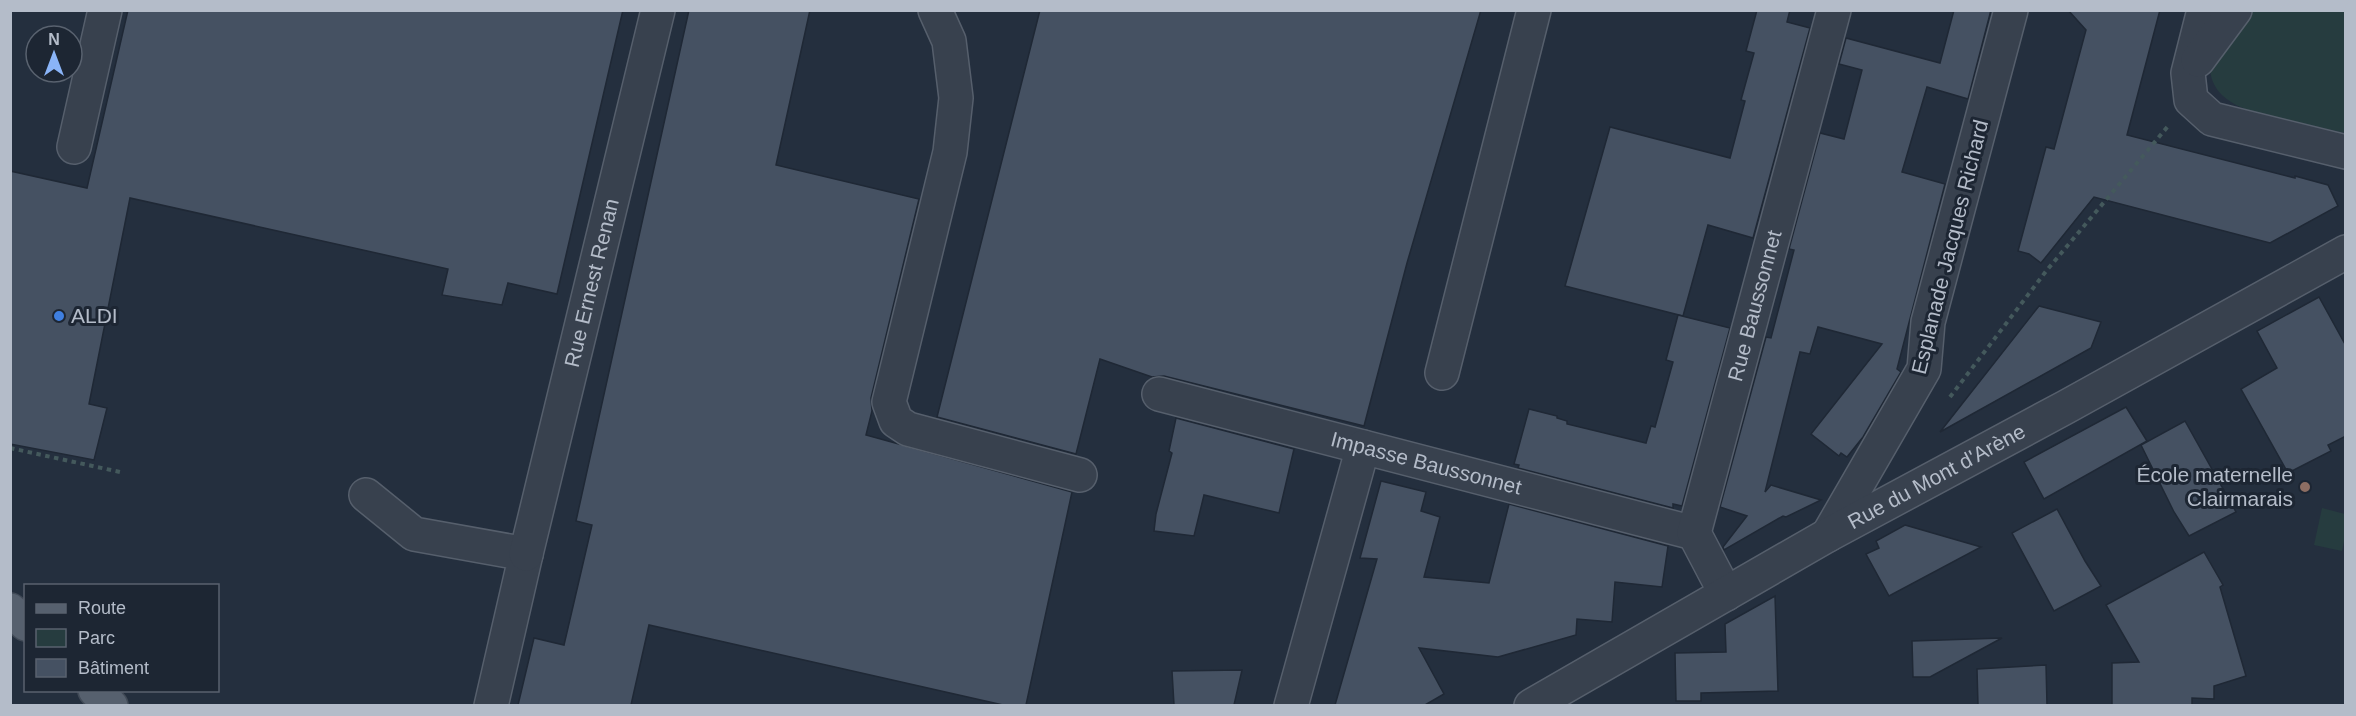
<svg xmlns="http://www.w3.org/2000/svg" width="2356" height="716" font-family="Helvetica,sans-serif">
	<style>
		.green { fill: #263c3f }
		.building { fill: #455162; stroke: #1f2835; stroke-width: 1.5 }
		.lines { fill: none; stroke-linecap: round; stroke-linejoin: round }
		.minor-casing { stroke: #565f6c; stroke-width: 36 }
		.major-casing { stroke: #414a57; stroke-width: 36 }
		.path { stroke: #44595c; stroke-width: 4; stroke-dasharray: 4.5 4.5; stroke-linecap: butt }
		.minor { stroke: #38414e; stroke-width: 33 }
		.major { stroke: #56606e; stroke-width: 33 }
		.shop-dot { fill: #3f7fe0; stroke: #1d2633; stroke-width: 2 }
		.education-dot { fill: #8d6e63; stroke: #1d2633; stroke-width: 2 }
		.labels { text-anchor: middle; stroke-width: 6; stroke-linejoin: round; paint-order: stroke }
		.street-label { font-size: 21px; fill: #b4bcc9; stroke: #1d2633 }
		.poi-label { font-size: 21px; fill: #b4bcc9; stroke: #1d2633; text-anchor: start }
	</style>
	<rect width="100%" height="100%" fill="#242f3e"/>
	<!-- green -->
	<g class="green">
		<path d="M2222 11H2345V133C2327 129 2309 125 2291 121 2261 114 2209 107 2210 65 2210 48 2218 28 2222 11Z"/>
		<polygon points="2322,508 2345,514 2345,537 2342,551 2314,545"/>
	</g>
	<!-- building -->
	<g class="building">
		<polygon points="128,10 623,10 557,294 508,283 502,305 442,295 448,269 130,198 89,404 107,408 94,460 10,444 10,171 87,188"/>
		<polygon points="689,10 810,10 776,165 919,199 871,398 872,411 866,435 1072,492 1026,705 1003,705 649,625 631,705 518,705 534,638 564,645 592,525 576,521"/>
		<polygon points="1040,10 1481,10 1407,263 1364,426 1164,376 1152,377 1100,359 1076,454 937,417"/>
		<polygon points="1757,10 1790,10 1787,22 1810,28 1753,238 1708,225 1683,316 1565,286 1610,127 1730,158 1745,101 1741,100 1754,53 1746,51"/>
		<polygon points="1954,10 1991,10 1968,99 1927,87 1902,172 1945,184 1897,369 1901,372 1863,437 1847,457 1841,453 1839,456 1811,434 1882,344 1818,327 1810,354 1800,352 1765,492 1771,485 1821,500 1786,517 1783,516 1724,550 1723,547 1747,516 1720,507 1766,337 1771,338 1794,250 1789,249 1820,133 1844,139 1862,70 1839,64 1846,38 1940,63"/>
		<polygon points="2068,10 2160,10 2127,135 2295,178 2295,176 2328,185 2338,206 2270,243 2094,197 2041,263 2029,254 2018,251 2046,147 2054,149 2086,30"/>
		<polygon points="2319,297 2346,346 2346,436 2328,445 2331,451 2288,473 2241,389 2277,368 2257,331"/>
		<polygon points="2039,306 2101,322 2091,348 1940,432"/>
		<polygon points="1678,315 1730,328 1682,506 1673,504 1673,508 1518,468 1519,465 1514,464 1529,409 1557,416 1557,418 1567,421 1567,424 1646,443 1651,426 1655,427 1673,362 1666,360"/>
		<polygon points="2126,407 2147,441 2044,499 2024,462"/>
		<polygon points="1176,418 1294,449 1279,513 1204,495 1194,536 1154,531 1156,514 1172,453 1169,451"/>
		<polygon points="2185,421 2236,512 2189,536 2174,512 2141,445"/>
		<polygon points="1381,481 1426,492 1421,511 1440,517 1424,577 1489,583 1509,504 1668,546 1662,587 1615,582 1612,622 1577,619 1576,635 1498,657 1419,648 1444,694 1425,705 1335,705 1377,559 1360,558"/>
		<polygon points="2057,509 2085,561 2101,586 2054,611 2012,533"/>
		<polygon points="1905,525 1981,547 1889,596 1866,554 1879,548 1876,541"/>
		<polygon points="2204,552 2223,585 2220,587 2246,676 2214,686 2214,699 2192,698 2192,705 2112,705 2112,663 2139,662 2106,605"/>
		<polygon points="1775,596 1778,691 1701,693 1701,701 1676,701 1675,653 1726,652 1725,624"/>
		<polygon points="2002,638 1930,677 1913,677 1912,641"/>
		<polygon points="2046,665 2047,705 1978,705 1977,669"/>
		<polygon points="1242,670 1234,705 1174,705 1172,671"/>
	</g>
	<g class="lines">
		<!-- minor casing -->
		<g class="minor-casing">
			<g id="minor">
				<polyline points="935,10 949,41 956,98 950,152 889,402 896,421 908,429 1080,475"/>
				<polyline points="2204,10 2188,73 2191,100 2212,119 2346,152"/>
				<polyline points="2198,60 2235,10"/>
				<polyline points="74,147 105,10"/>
				<polyline points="1442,373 1534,10"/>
				<path id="s1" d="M1159 394 1694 533"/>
				<polyline points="366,495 414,534 526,554 491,706"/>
				<polyline points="1828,535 1924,369 1928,322 2011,10"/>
				<path id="s2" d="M526 554 658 10"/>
				<path id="s3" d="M1726 594 1694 533 1834 10"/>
				<polyline points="1291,706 1363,447"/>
				<path id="s4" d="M1531 706 1828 535 2066 407 2346 252"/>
			</g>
		</g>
		<!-- major casing -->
		<g class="major-casing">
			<g id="major">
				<polyline points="10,610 26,624"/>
				<polyline points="95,690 111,706"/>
			</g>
		</g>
		<!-- path -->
		<g class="path">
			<polyline points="1950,397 2047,270 2169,125"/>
			<polyline points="10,448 120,472"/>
		</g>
		<!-- minor -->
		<use href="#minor" class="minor"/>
		<!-- major -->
		<use href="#major" class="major"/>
	</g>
	<!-- markers -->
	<circle class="shop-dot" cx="59" cy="316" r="6"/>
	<circle class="education-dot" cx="2305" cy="487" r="6"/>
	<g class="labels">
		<!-- street labels -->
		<g class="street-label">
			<text transform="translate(1950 247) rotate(-76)" y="7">Esplanade Jacques Richard</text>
			<text dy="7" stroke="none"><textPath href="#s2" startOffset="279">Rue Ernest Renan</textPath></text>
			<text dy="7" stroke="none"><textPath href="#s3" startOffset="304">Rue Baussonnet</textPath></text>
			<text dy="7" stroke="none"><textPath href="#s1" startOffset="276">Impasse Baussonnet</textPath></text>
			<text dy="7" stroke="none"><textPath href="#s4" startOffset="466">Rue du Mont d'Arène</textPath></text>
		</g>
		<!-- poi labels -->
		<g class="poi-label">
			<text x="71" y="323">ALDI</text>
			<text x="2293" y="482" text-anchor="end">École maternelle<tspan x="2293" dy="24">Clairmarais</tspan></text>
		</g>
	</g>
	<!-- border -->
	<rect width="2356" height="716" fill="none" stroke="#b4bcc9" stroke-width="24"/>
	<!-- legend -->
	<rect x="24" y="584" width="195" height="108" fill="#1d2633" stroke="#59626f" stroke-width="1.5"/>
	<rect x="36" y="604" width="30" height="9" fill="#56606e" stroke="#59626f" stroke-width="1.5"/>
	<text x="78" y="614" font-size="18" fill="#b4bcc9">Route</text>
	<rect x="36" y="629" width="30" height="18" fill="#263c3f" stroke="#59626f" stroke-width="1.5"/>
	<text x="78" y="644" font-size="18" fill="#b4bcc9">Parc</text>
	<rect x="36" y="659" width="30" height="18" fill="#455162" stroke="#59626f" stroke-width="1.5"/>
	<text x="78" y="674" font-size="18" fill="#b4bcc9">Bâtiment</text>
	<!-- north arrow -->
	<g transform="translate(54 54)"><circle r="28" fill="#1d2633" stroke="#59626f" stroke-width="1.5"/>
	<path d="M0-4.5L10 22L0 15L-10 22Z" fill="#8ab4f8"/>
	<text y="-9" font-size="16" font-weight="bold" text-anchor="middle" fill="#b4bcc9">N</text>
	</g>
</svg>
